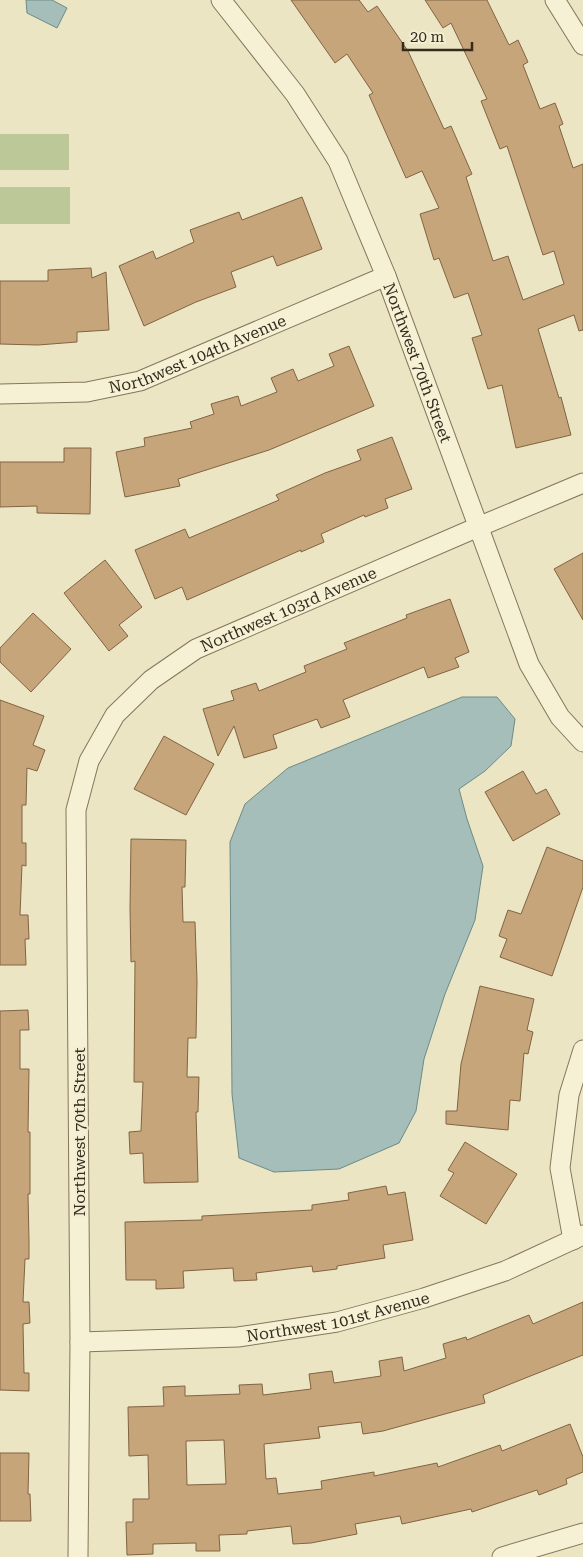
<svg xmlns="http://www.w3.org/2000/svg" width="583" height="1557" font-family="'Roboto Serif',serif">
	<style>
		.pitch { fill: #bcc897 }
		.water { fill: #a5beba; stroke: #6c8b88 }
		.building { fill: #c7a57b; stroke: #816442; fill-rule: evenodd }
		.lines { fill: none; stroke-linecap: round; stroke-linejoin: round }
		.minor-casing { stroke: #84765b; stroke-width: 21 }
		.minor { stroke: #f6f1d5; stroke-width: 19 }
		.labels { text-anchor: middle; stroke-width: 4; stroke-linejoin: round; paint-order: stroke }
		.street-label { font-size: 16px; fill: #352c1e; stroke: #f3eed2 }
	</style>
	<rect width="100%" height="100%" fill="#ebe5c3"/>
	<!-- pitch -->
	<g class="pitch">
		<rect x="0" y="134" width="69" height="36"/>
		<rect x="0" y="187" width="70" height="37"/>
	</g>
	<!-- water -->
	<g class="water">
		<polygon points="26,0 52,0 67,8 57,28 27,13"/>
		<polygon points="462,697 497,697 515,719 511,746 485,771 459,789 467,819 483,866 475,920 445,994 424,1059 416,1111 399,1143 339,1169 274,1172 239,1158 232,1094 230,842 245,804 288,768"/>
	</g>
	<!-- building -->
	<g class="building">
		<polygon points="291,0 359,0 368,12 377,6 408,51 444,129 451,126 472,174 466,177 493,261 508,256 523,300 564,284 554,251 543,255 507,146 500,149 481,101 487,99 451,23 443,28 425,0 487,0 509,45 518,40 528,62 523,65 540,109 555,103 563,124 559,126 573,168 583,164 583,330 579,331 574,315 538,329 559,398 561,397 571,435 516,448 502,385 488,389 472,338 482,335 468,293 454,298 439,258 434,260 420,214 439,208 422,171 406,178 369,95 373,93 347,54 335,63"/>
		<polygon points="302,197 322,249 277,266 273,256 231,272 236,287 196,302 144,326 119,266 153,251 156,259 194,242 190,230 239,212 242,220"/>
		<polygon points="91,268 92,278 106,272 109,330 77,332 77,342 38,345 0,344 0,281 48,281 48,270"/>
		<polygon points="349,346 374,406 269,450 178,479 180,486 125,497 116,452 145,446 144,438 192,428 190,422 214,414 211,404 238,396 241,406 277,392 271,378 293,369 298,381 334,366 329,354"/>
		<polygon points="392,437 412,489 385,499 388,508 365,517 364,515 321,534 324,542 301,552 301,550 187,600 182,587 155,599 135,550 185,529 189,538 279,500 276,495 325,473 361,460 357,450"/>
		<polygon points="64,448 91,448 90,514 37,513 37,506 0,507 0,462 64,462"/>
		<polygon points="583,553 583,620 554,569"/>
		<polygon points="105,560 142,607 119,625 128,636 109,651 64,593"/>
		<polygon points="450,599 469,652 455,658 459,667 428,678 424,667 343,700 350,717 321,728 317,719 273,735 277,748 244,758 234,726 218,756 203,709 234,700 231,691 256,683 259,691 306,672 304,666 347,649 344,643 407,618 406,615"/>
		<polygon points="33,613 71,649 31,692 0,662 0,648"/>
		<polygon points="0,700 44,716 33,745 45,750 37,771 27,768 26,805 22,805 22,843 26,843 26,866 22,865 20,915 28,915 29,939 25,939 26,965 0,965"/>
		<polygon points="164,736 214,764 186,815 134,789"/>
		<polygon points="523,771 536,794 546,789 560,814 513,841 485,792"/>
		<polygon points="131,839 186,840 185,887 182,887 183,922 195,922 197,981 196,1038 188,1038 187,1077 199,1077 198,1112 196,1112 198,1182 144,1183 143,1153 130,1154 129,1132 141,1131 143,1082 134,1082 135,961 131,962 130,909"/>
		<polygon points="547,847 583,861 583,887 552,976 500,957 507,939 499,936 508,910 521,914"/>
		<polygon points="480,986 534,999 527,1030 533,1032 528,1054 524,1053 520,1101 510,1100 508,1130 446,1124 446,1111 457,1111 461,1064"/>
		<polygon points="28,1010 29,1030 20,1030 20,1069 29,1069 28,1132 30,1132 30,1194 28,1194 29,1241 29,1259 25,1259 23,1302 29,1302 30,1323 23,1324 24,1373 29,1373 29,1391 0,1390 0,1011"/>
		<polygon points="465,1142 517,1174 486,1224 440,1196 454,1173 448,1170"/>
		<polygon points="386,1186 388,1195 405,1192 413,1240 383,1245 385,1258 337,1266 337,1269 313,1272 312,1266 256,1273 257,1280 234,1281 233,1268 183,1271 184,1288 156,1289 156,1280 126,1280 125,1222 202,1220 202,1216 312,1210 312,1205 349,1200 348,1193"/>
		<path d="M583 1302V1355L483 1395 485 1403 383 1431 363 1434 361 1422 318 1427 320 1438 264 1444 266 1479 276 1478 278 1494 322 1489 321 1481 374 1472V1476L437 1463 438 1467 500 1445 502 1451 570 1424 583 1457V1472L566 1479 567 1484 539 1495 537 1490 472 1512 471 1509 402 1524 400 1516 355 1524 357 1534 311 1543 293 1544 291 1526 247 1531V1534L219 1535 220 1551H196V1543L153 1544V1554L127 1555 126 1522H133V1499H149L148 1455 129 1456 128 1407 164 1406 163 1387 185 1386V1396L240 1394 239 1385 262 1384 263 1395 311 1389 309 1374 332 1371 334 1383 381 1376 379 1361 402 1357 404 1371 446 1358 443 1344 466 1337 467 1340 529 1315 533 1324ZM224 1440 226 1484 187 1485 186 1441Z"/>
		<polygon points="0,1453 29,1453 28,1494 30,1494 31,1521 0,1521"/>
	</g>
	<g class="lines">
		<!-- minor casing -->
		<g class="minor-casing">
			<g id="minor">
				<path id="s1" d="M221 0 295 94 338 161 386 276 529 664 560 717 583 742"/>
				<polyline points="555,0 583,45"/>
				<path id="s2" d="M0 394 87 392 140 381 386 276"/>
				<polyline points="573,1240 560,1168 569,1095 583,1050"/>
				<path id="s3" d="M80 1342 238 1337 337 1322 424 1298 505 1271 583 1235"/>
				<path id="s4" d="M78 1557 80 1342 76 810 89 761 115 715 151 680 196 649 478 527 583 483"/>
				<polyline points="502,1557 583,1533"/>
			</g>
		</g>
		<!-- minor -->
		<use href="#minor" class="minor"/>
	</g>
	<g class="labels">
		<!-- street labels -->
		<g class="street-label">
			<text dy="6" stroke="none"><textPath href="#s2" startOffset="204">Northwest 104th Avenue</textPath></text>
			<text dy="6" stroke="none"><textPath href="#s1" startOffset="416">Northwest 70th Street</textPath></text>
			<text dy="6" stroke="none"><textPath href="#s4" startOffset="1056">Northwest 103rd Avenue</textPath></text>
			<text transform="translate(79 1132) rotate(-90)" y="6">Northwest 70th Street</text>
			<text dy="6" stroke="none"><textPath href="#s3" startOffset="260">Northwest 101st Avenue</textPath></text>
		</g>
	</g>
	<!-- scale -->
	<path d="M403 42v8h69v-8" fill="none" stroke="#352c1e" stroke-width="2.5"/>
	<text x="410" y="42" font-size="15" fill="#352c1e" stroke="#f3eed2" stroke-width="4" paint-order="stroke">20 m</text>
</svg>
